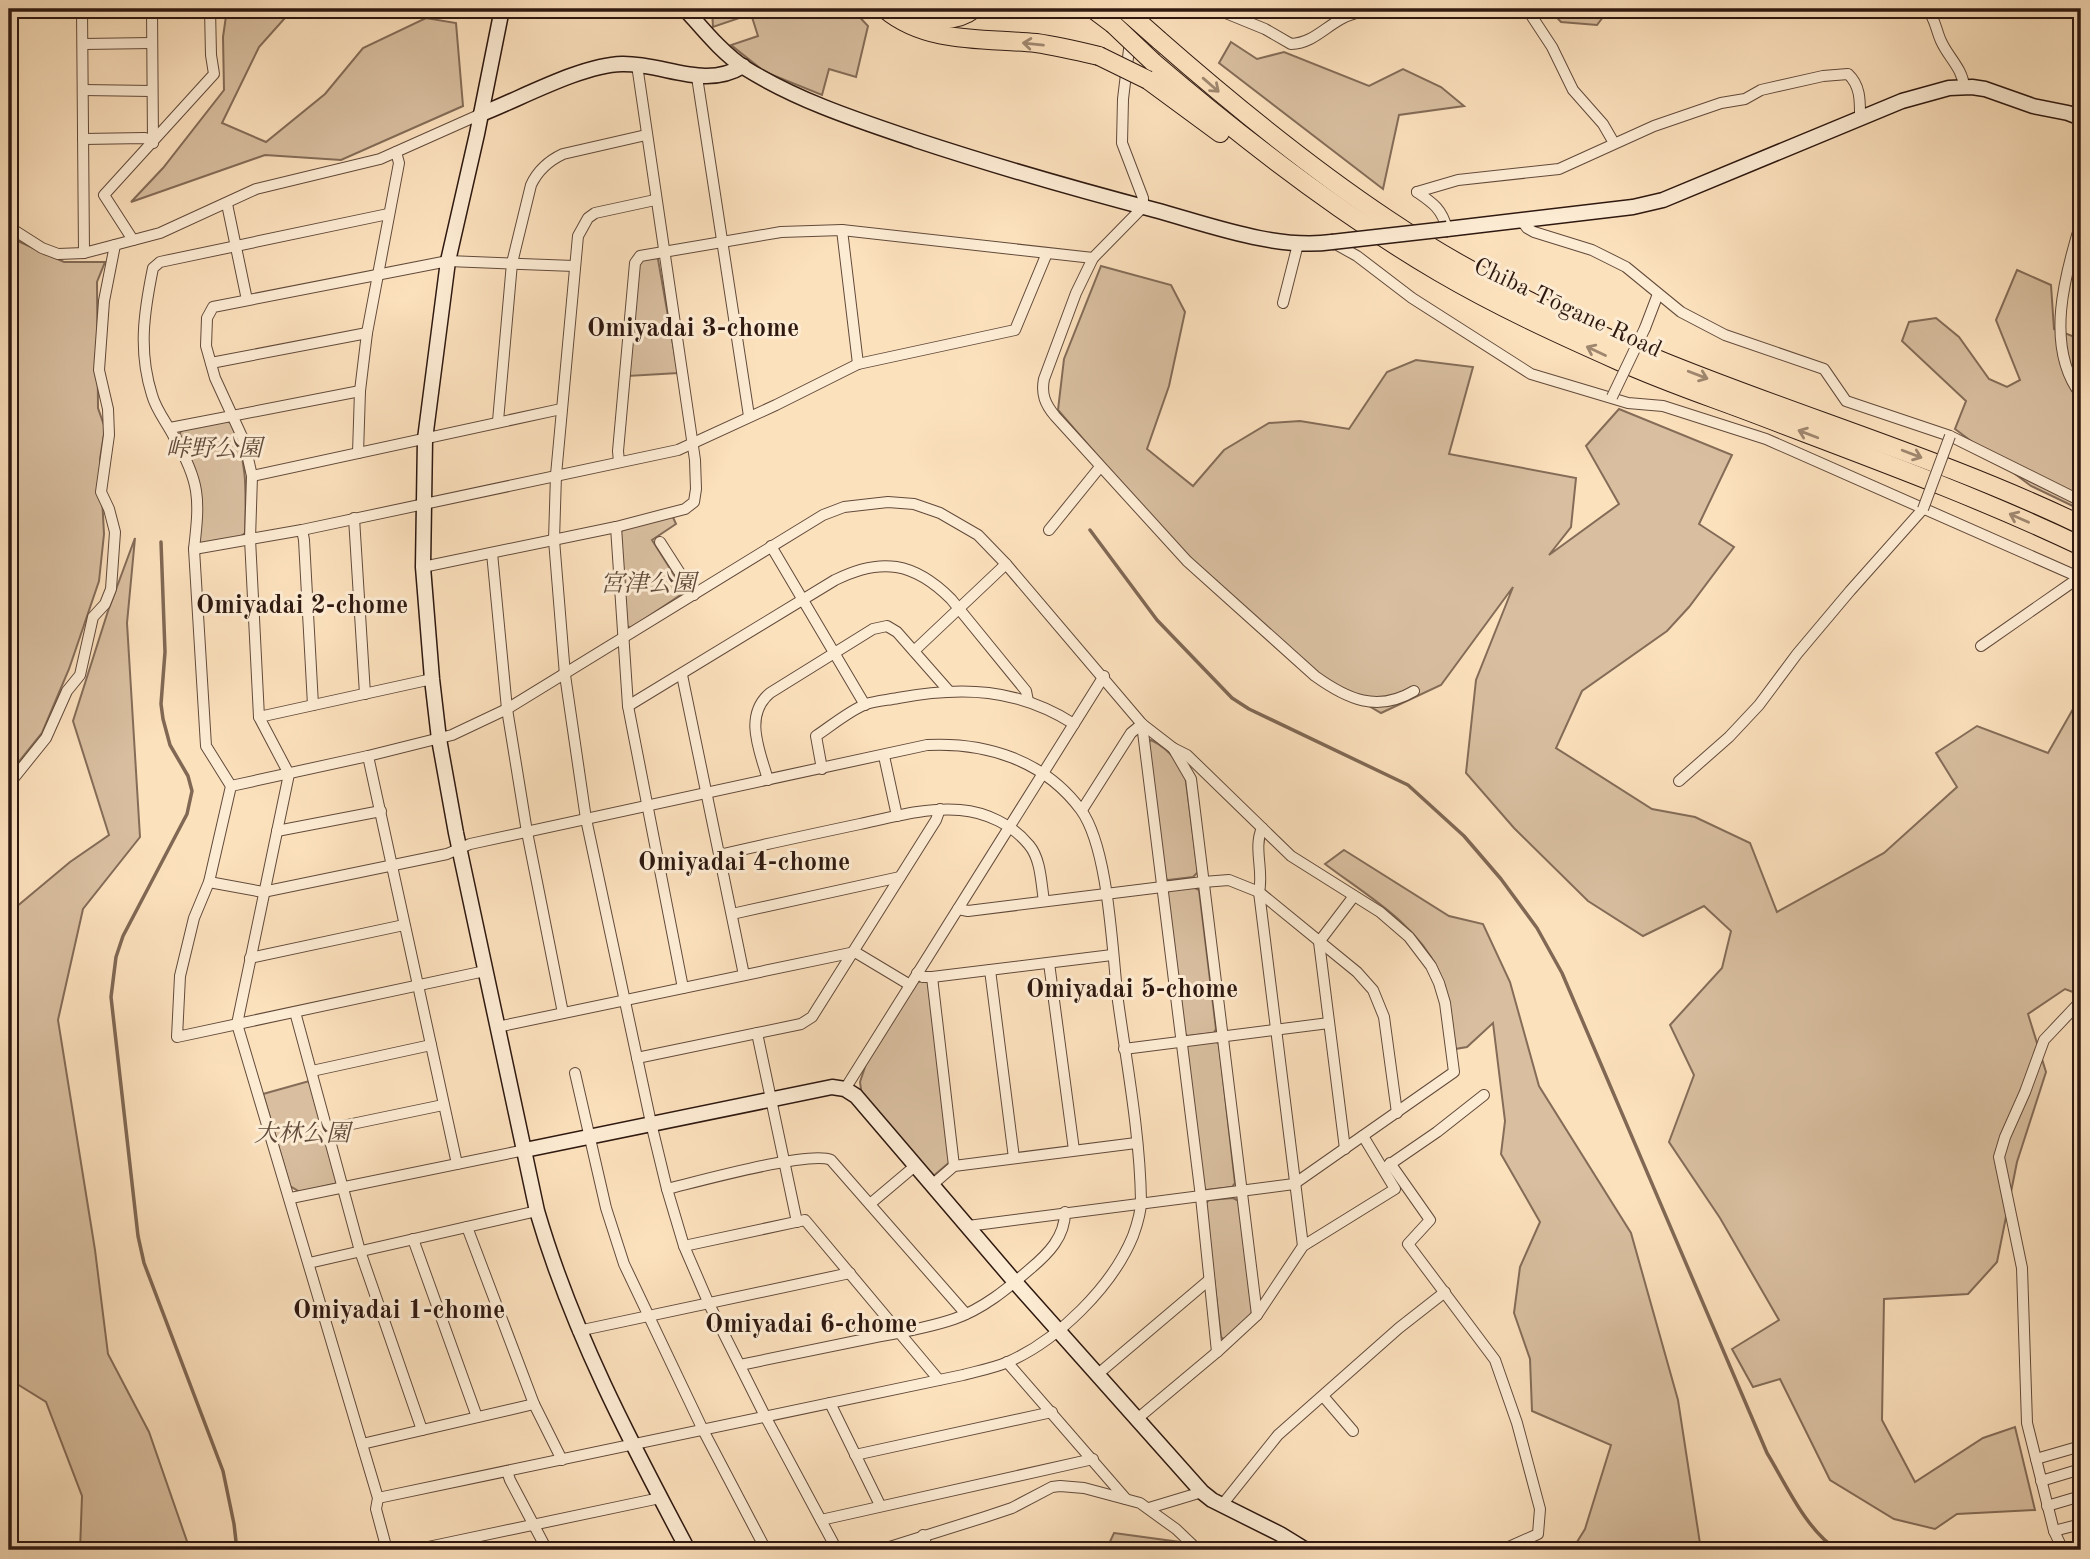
<svg xmlns="http://www.w3.org/2000/svg" width="2090" height="1559" font-family="'Old Standard TT','Noto Serif JP',serif">
	<style>
		.green { fill: #d9bfa0; stroke: #846c58; stroke-width: 2 }
		.lines { fill: none; stroke-linecap: round; stroke-linejoin: round }
		.stream { stroke: #806854; stroke-width: 3.5 }
		.street-casing { stroke: #624a3b; stroke-width: 12 }
		.secondary-casing { stroke: #2e1810; stroke-width: 17 }
		.highway-casing { stroke: #2e1810; stroke-width: 20 }
		.street { stroke: #fdecd4; stroke-width: 10 }
		.secondary { stroke: #fdecd4; stroke-width: 14 }
		.highway { stroke: #fce1bd; stroke-width: 18 }
		.street-bridge-casing { stroke: #624a3b; stroke-width: 12; stroke-linecap: butt }
		.secondary-bridge-casing { stroke: #2e1810; stroke-width: 17; stroke-linecap: butt }
		.highway-bridge-casing { stroke: #2e1810; stroke-width: 20; stroke-linecap: butt }
		.street-bridge { stroke: #fdecd4; stroke-width: 10 }
		.secondary-bridge { stroke: #fdecd4; stroke-width: 14 }
		.highway-bridge { stroke: #fce1bd; stroke-width: 18 }
		.oneway { stroke: #9f876f }
		.labels { text-anchor: middle; stroke-width: 6; stroke-linejoin: round; paint-order: stroke }
		.street-label { font-size: 24px; fill: #2e1810; stroke: #fdecd4 }
		.park-label { font-size: 24px; font-style: italic; fill: #614a3b; stroke: #fdecd4 }
		.neighbourhood-label { font-size: 26px; font-weight: bold; fill: #2e1810; stroke: #fdecd4 }
	</style>
	<rect width="100%" height="100%" fill="#fce1bd"/>
	<filter id="stains"><feTurbulence type="fractalNoise" baseFrequency=".00286" numOctaves="4"/><feColorMatrix values="0 0 0 0 .2 0 0 0 0 .09 0 0 0 0 .02 0 0 0 .5 -.17"/></filter>
	<radialGradient id="worn" r=".72"><stop offset=".6" stop-color="#630" stop-opacity="0"/><stop offset="1" stop-color="#630" stop-opacity=".3"/></radialGradient>
	<!-- green -->
	<g class="green">
		<polygon points="227,9 293,9 259,47 222,123 266,142 325,94 363,48 426,18 456,23 463,106 341,160 265,155 131,202 163,168 224,90 223,37"/>
		<polygon points="712,9 852,9 868,26 856,77 829,69 822,95 765,72 731,45 758,36 751,14 713,27"/>
		<polygon points="1549,9 1609,9 1597,25 1561,22"/>
		<polygon points="1231,42 1257,59 1284,52 1369,86 1403,69 1441,87 1464,106 1399,115 1383,189 1219,63"/>
		<polygon points="9,237 64,262 105,262 97,282 98,408 105,428 100,459 104,534 99,581 69,669 42,733 9,774"/>
		<polygon points="653,256 658,259 678,373 628,376 637,262"/>
		<polygon points="1101,266 1171,285 1185,312 1169,386 1147,449 1193,486 1224,450 1269,423 1300,421 1349,429 1387,372 1416,360 1473,367 1449,454 1576,478 1571,527 1549,555 1619,504 1586,446 1619,409 1732,455 1699,524 1734,547 1689,607 1667,631 1582,691 1556,748 1652,809 1695,817 1750,843 1777,912 1884,853 1957,787 1936,753 1977,726 2048,753 2081,695 2081,995 2065,989 2028,1014 2046,1072 2017,1162 1997,1262 1968,1294 1884,1299 1882,1420 1915,1482 1983,1438 2015,1427 2035,1510 1957,1514 1935,1529 1894,1519 1830,1480 1780,1379 1753,1387 1732,1349 1779,1320 1720,1218 1669,1142 1694,1075 1670,1025 1722,968 1731,931 1704,906 1643,936 1588,901 1514,828 1466,773 1476,680 1513,587 1441,685 1381,713 1327,681 1187,559 1058,410 1064,359"/>
		<polygon points="2017,270 2051,285 2054,329 2072,336 2081,333 2081,510 2031,486 1955,429 1966,401 1902,341 1909,322 1936,318 1959,337 1989,379 2007,387 2020,380 1996,320"/>
		<path d="M223 419 231 423C248 461 246 492 245 533L239 538 202 545 198 541C198 497 202 475 180 434L181 429Z"/>
		<polygon points="672,515 676,524 652,540 685,592 631,628 624,624 619,534 624,528"/>
		<polygon points="135,538 127,623 140,837 83,909 58,1020 95,1250 108,1354 149,1432 190,1550 80,1550 82,1496 46,1402 9,1379 9,913 70,862 109,835 73,721 108,611"/>
		<path d="M1151 740C1166 747 1177 759 1185 774L1198 872 1193 877 1168 880 1163 877 1147 744Z"/>
		<path d="M1344 850 1449 916 1483 924 1510 982 1539 1086 1631 1233 1678 1400 1701 1550H1572L1585 1529 1611 1445 1532 1411 1530 1359 1514 1313 1520 1267 1540 1222 1501 1154 1505 1121 1493 1023 1467 1047 1455 1049C1451 1024 1449 994 1438 970 1416 923 1366 895 1325 864Z"/>
		<polygon points="1193,887 1199,890 1216,1029 1214,1033 1188,1036 1183,1033 1166,894 1169,890"/>
		<polygon points="925,980 928,982 951,1161 931,1178 862,1097 860,1082 867,1061 915,983"/>
		<polygon points="1214,1040 1219,1044 1235,1183 1232,1187 1206,1190 1203,1187 1185,1049 1188,1044"/>
		<polygon points="313,1080 338,1183 300,1192 290,1186 263,1094"/>
		<polygon points="1233,1198 1239,1201 1252,1310 1251,1317 1226,1341 1221,1337 1205,1204 1209,1200"/>
		<polygon points="1114,1533 1180,1542 1187,1550 1106,1550"/>
	</g>
	<g class="lines">
		<!-- stream -->
		<g class="stream">
			<path d="M1090 530 1157 620 1232 698 1249 709 1408 785 1464 836 1501 879 1537 928 1562 973 1767 1453C1787 1486 1805 1528 1837 1550"/>
			<polyline points="161,542 165,652 161,704 163,719 170,745 188,776 192,791 187,814 123,936 116,957 111,997 138,1236 144,1263 223,1471 234,1524 237,1550"/>
		</g>
		<!-- street casing -->
		<g class="street-casing">
			<g id="street">
				<polyline points="82,9 84,253"/>
				<polyline points="152,9 153,143"/>
				<path d="M1216 9 1265 29 1291 44C1312 43 1323 29 1341 19 1351 13 1362 11 1374 9"/>
				<polyline points="1527,9 1552,47 1573,90 1603,124 1614,143"/>
				<path d="M1927 9C1935 18 1936 30 1941 41 1948 57 1963 69 1964 87"/>
				<path d="M1130 41 1123 99 1122 143 1143 198V207L1093 258 1076 293 1044 379C1041 394 1045 404 1055 416L1187 561 1315 676C1347 699 1377 713 1414 691"/>
				<polyline points="83,44 152,43"/>
				<polyline points="697,77 749,416"/>
				<polyline points="83,90 152,91"/>
				<polyline points="83,139 145,138 153,143"/>
				<path d="M1417 192 1458 180 1559 169 1654 126 1721 103 1745 99 1761 90 1823 76 1848 74C1861 86 1860 102 1860 119"/>
				<path d="M1417 192C1433 203 1442 209 1447 229"/>
				<polyline points="655,200 595,213 588,218 578,236 556,475 554,540 565,675 586,819 651,1123 667,1189 684,1246 709,1304 765,1416 837,1550"/>
				<polyline points="227,204 247,300"/>
				<path d="M388 214 160 262 153 268C144 312 138 351 152 395 156 410 167 423 174 437 200 482 200 498 194 549L206 746 231 786 209 882 194 918 180 976 177 1037 485 971"/>
				<polyline points="1521,220 1527,228 1534,232 1592,250 1626,267 1681,312 1725,335 1824,369 1846,401 1950,436 2081,501"/>
				<path d="M2081 222C2065 274 2044 347 2081 395"/>
				<polyline points="9,227 42,248 58,254 84,253 160,233 256,189 380,159 481,114"/>
				<polyline points="842,230 858,364"/>
				<polyline points="133,240 104,195 214,74 211,55 210,9"/>
				<polyline points="1332,242 1357,256 1412,298 1531,374 1628,403 1663,406 1766,439 2081,578"/>
				<polyline points="1283,303 1298,244"/>
				<polyline points="1645,328 1658,294"/>
				<polyline points="211,363 367,333"/>
				<path d="M498 421 512 263 531 185C538 170 548 161 563 154L646 135"/>
				<polyline points="170,428 360,391"/>
				<polyline points="358,453 360,391 367,333 399,163 396,152"/>
				<polyline points="619,462 618,451 635,263 640,256 781,232 842,230 1093,258"/>
				<polyline points="252,476 561,409"/>
				<polyline points="354,518 365,694"/>
				<polyline points="616,527 628,706 683,988"/>
				<polyline points="302,530 304,540 313,705"/>
				<polyline points="1049,530 1100,467"/>
				<polyline points="660,542 694,595"/>
				<polyline points="771,546 865,705"/>
				<polyline points="194,549 302,530 678,450 776,405 858,364 1015,330 1047,253"/>
				<polyline points="492,553 507,709 527,832 563,1013"/>
				<polyline points="423,567 616,527 685,509 694,502 696,489 695,460 637,65"/>
				<polyline points="1981,646 2080,577"/>
				<polyline points="914,651 1006,564"/>
				<polyline points="682,675 744,975"/>
				<path d="M628 706 835 580C881 557 914 562 951 599L1026 691 1028 701"/>
				<polyline points="259,717 432,679"/>
				<polyline points="1142,724 1201,1197 1217,1352"/>
				<polyline points="1173,748 1191,779 1257,1315"/>
				<polyline points="368,756 457,1164"/>
				<polyline points="884,756 897,816"/>
				<path d="M822 769 816 736C831 726 849 711 866 704 876 701 888 700 898 698 962 686 1017 688 1074 724"/>
				<path d="M768 780C760 751 743 716 770 693L873 629 887 626 897 632 948 690"/>
				<polyline points="1679,781 1729,737 1759,705 1797,654 1850,591 1923,509"/>
				<polyline points="9,784 46,738 67,691 80,675 93,617 105,604 111,589 115,532 109,509 101,492 109,435 108,409 99,370 104,301 115,245"/>
				<polyline points="231,786 368,756 452,735 507,709 823,515 844,507 888,502 914,504 940,513 978,535 1006,564 1142,724 1173,748 1187,755 1291,856 1380,912 1409,937 1431,966 1439,983 1445,1003 1454,1072 1294,1184 968,1226"/>
				<polyline points="1082,810 1131,733 1142,724"/>
				<path d="M1262 828C1253 848 1264 871 1259 892L1303 1246"/>
				<polyline points="277,831 381,811"/>
				<path d="M719 855C766 844 813 834 860 824 892 817 927 807 960 810 986 812 1013 825 1029 845 1041 859 1041 883 1044 901"/>
				<path d="M209 882 263 892 447 854 470 844 927 745C986 742 1044 760 1081 810 1109 849 1112 951 1118 1001 1127 1066 1140 1134 1141 1201 1141 1213 1137 1225 1133 1236 1112 1287 1058 1340 1008 1362 994 1368 978 1371 963 1375L378 1498"/>
				<polyline points="958,909 968,911 1203,882 1229,880 1259,892 1357,972 1373,990 1384,1017 1397,1113"/>
				<polyline points="732,914 900,877"/>
				<polyline points="250,958 404,925"/>
				<polyline points="1049,963 1074,1150"/>
				<polyline points="990,970 1014,1158"/>
				<polyline points="917,973 923,977 932,977 1112,955"/>
				<polyline points="932,977 954,1166"/>
				<polyline points="295,1012 360,1251 422,1430"/>
				<polyline points="497,1027 855,952 910,985"/>
				<polyline points="757,1033 797,1222"/>
				<polyline points="1124,1049 1329,1023"/>
				<polyline points="637,1058 801,1024 812,1017 936,820 940,809"/>
				<polyline points="312,1071 431,1045"/>
				<polyline points="575,1073 606,1208 624,1264 703,1430 766,1550"/>
				<polyline points="845,1089 1104,676"/>
				<polyline points="328,1129 443,1105"/>
				<polyline points="1345,1149 1319,942 1354,896"/>
				<polyline points="1390,1163 1430,1220 1408,1244 1495,1360 1517,1423 1540,1509 1538,1534 1502,1550"/>
				<polyline points="1386,1167 1437,1132 1484,1095"/>
				<polyline points="932,1185 954,1166 1136,1143"/>
				<path d="M667 1189C696 1182 810 1150 831 1160L966 1314"/>
				<polyline points="291,1198 525,1150"/>
				<polyline points="870,1204 915,1166"/>
				<polyline points="467,1227 534,1404 562,1460"/>
				<polyline points="413,1239 477,1417"/>
				<polyline points="684,1246 805,1220 939,1380"/>
				<polyline points="309,1263 537,1211"/>
				<polyline points="578,1331 850,1273"/>
				<polyline points="1007,1362 1126,1499"/>
				<path d="M740 1365C783 1356 827 1347 871 1338 898 1333 928 1328 954 1319 983 1309 1007 1289 1030 1269 1048 1254 1065 1237 1065 1212"/>
				<polyline points="1098,1374 1209,1280"/>
				<polyline points="1323,1396 1353,1431"/>
				<polyline points="830,1403 880,1505"/>
				<polyline points="1137,1419 1217,1352 1257,1315 1303,1246 1395,1189 1363,1136"/>
				<polyline points="362,1444 534,1404"/>
				<polyline points="855,1455 1052,1412"/>
				<polyline points="2036,1459 2081,1446"/>
				<polyline points="507,1471 510,1480 547,1550"/>
				<polyline points="2041,1481 2081,1469"/>
				<polyline points="1222,1505 1278,1435 1399,1328 1445,1292"/>
				<polyline points="2047,1506 2081,1496"/>
				<polyline points="1149,1508 1202,1492"/>
				<polyline points="821,1520 1093,1459"/>
				<polyline points="2054,1531 2081,1524"/>
				<polyline points="923,1535 928,1550"/>
				<polyline points="387,1550 376,1509 378,1498 237,1024 289,774 259,717 250,539 252,476 244,441 215,378 206,346 207,318 213,307 448,261 574,266"/>
				<polyline points="414,1550 660,1498"/>
				<polyline points="880,1550 985,1517 1012,1508 1052,1487 1060,1486 1084,1488 1140,1503 1176,1529 1198,1550"/>
				<polyline points="2063,1550 2054,1531 2027,1423 2022,1268 1999,1157 2005,1137 2025,1092 2044,1040 2078,1004 2081,997"/>
			</g>
		</g>
		<!-- secondary casing -->
		<g class="secondary-casing">
			<g id="secondary">
				<path d="M502 9 477 134 448 261 425 439 423 567 432 679 439 739 456 833 537 1211C572 1331 630 1441 688 1550"/>
				<path d="M685 9C703 29 722 53 745 68 798 101 857 120 916 140 995 166 1075 189 1155 210 1210 225 1276 250 1332 242"/>
				<path d="M481 114C520 99 581 65 622 64 664 63 704 90 743 66"/>
				<polyline points="1447,229 1633,207 1663,200 1902,101 1949,88 1972,87 1985,89 2033,106 2068,113 2081,118"/>
				<polyline points="525,1150 832,1087 845,1089 856,1096 1015,1282 1202,1492 1212,1500 1280,1534 1306,1550"/>
			</g>
		</g>
		<!-- highway casing -->
		<g class="highway-casing">
			<g id="highway">
				<path d="M885 9C927 44 984 38 1036 43 1057 46 1078 51 1099 56"/>
				<path d="M907 9C927 21 955 24 974 9"/>
				<polyline points="1093,9 1113,24"/>
				<path d="M1159 40C1232 104 1306 165 1387 219 1470 275 1571 324 1664 362 1802 418 1946 460 2081 525"/>
				<path d="M1153 62C1243 139 1337 212 1439 272 1497 306 1558 334 1619 361 1663 381 1708 396 1753 413 1863 455 1974 495 2081 546"/>
				<polyline points="1148,80 1220,133"/>
			</g>
		</g>
		<!-- street -->
		<use href="#street" class="street"/>
		<!-- secondary -->
		<use href="#secondary" class="secondary"/>
		<!-- highway -->
		<use href="#highway" class="highway"/>
		<!-- street-bridge casing -->
		<g class="street-bridge-casing">
			<g id="street-bridge">
				<polyline points="1612,397 1645,328"/>
				<polyline points="1923,509 1950,436"/>
			</g>
		</g>
		<!-- secondary-bridge casing -->
		<g class="secondary-bridge-casing">
			<polyline id="secondary-bridge" points="1332,242 1447,229"/>
		</g>
		<!-- highway-bridge casing -->
		<g class="highway-bridge-casing">
			<g id="highway-bridge">
				<polyline points="1124,9 1159,40"/>
				<polyline points="1113,24 1153,62"/>
				<polyline points="1099,56 1148,80"/>
			</g>
		</g>
		<!-- street-bridge -->
		<use href="#street-bridge" class="street-bridge"/>
		<!-- secondary-bridge -->
		<use href="#secondary-bridge" class="secondary-bridge"/>
		<!-- highway-bridge -->
		<use href="#highway-bridge" class="highway-bridge"/>
	</g>
	<!-- one-way arrows -->
	<defs><path id="oneway-shaft" d="M-6 0H5M1.5-3L5.5 0L1.5 3" fill="none" stroke-width="1.6" stroke-linecap="round" stroke-linejoin="round" transform="scale(1.75)"/></defs>
	<g class="oneway">
		<use href="#oneway-shaft" transform="translate(1033 44) rotate(-174)"/>
		<use href="#oneway-shaft" transform="translate(1211 85) rotate(41)"/>
		<use href="#oneway-shaft" transform="translate(1596 351) rotate(-155)"/>
		<use href="#oneway-shaft" transform="translate(1698 375) rotate(21)"/>
		<use href="#oneway-shaft" transform="translate(1808 434) rotate(-159)"/>
		<use href="#oneway-shaft" transform="translate(1912 454) rotate(21)"/>
		<use href="#oneway-shaft" transform="translate(2019 518) rotate(-156)"/>
	</g>
	<g class="labels">
		<!-- street labels -->
		<g class="street-label">
			<text transform="translate(1568 307) rotate(25)" y="8">Chiba Tōgane Road</text>
		</g>
		<!-- park labels -->
		<g class="park-label">
			<text x="214" y="456">峠野公園</text>
			<text x="648" y="591">宮津公園</text>
			<text x="302" y="1141">大林公園</text>
		</g>
		<!-- neighbourhood labels -->
		<g class="neighbourhood-label">
			<text x="693" y="336">Omiyadai 3-chome</text>
			<text x="302" y="613">Omiyadai 2-chome</text>
			<text x="744" y="870">Omiyadai 4-chome</text>
			<text x="1132" y="997">Omiyadai 5-chome</text>
			<text x="399" y="1318">Omiyadai 1-chome</text>
			<text x="811" y="1332">Omiyadai 6-chome</text>
		</g>
	</g>
	<!-- margin -->
	<rect width="2090" height="1559" fill="none" stroke="#fce1bd" stroke-width="35"/>
	<rect x="10" y="10" width="2069" height="1538" fill="none" stroke="#2e1810" stroke-width="3.5"/>
	<rect x="18" y="18" width="2055" height="1524" fill="none" stroke="#2e1810" stroke-width="2"/>
	<rect width="100%" height="100%" filter="url(#stains)"/>
	<rect width="100%" height="100%" fill="url(#worn)"/>
</svg>
